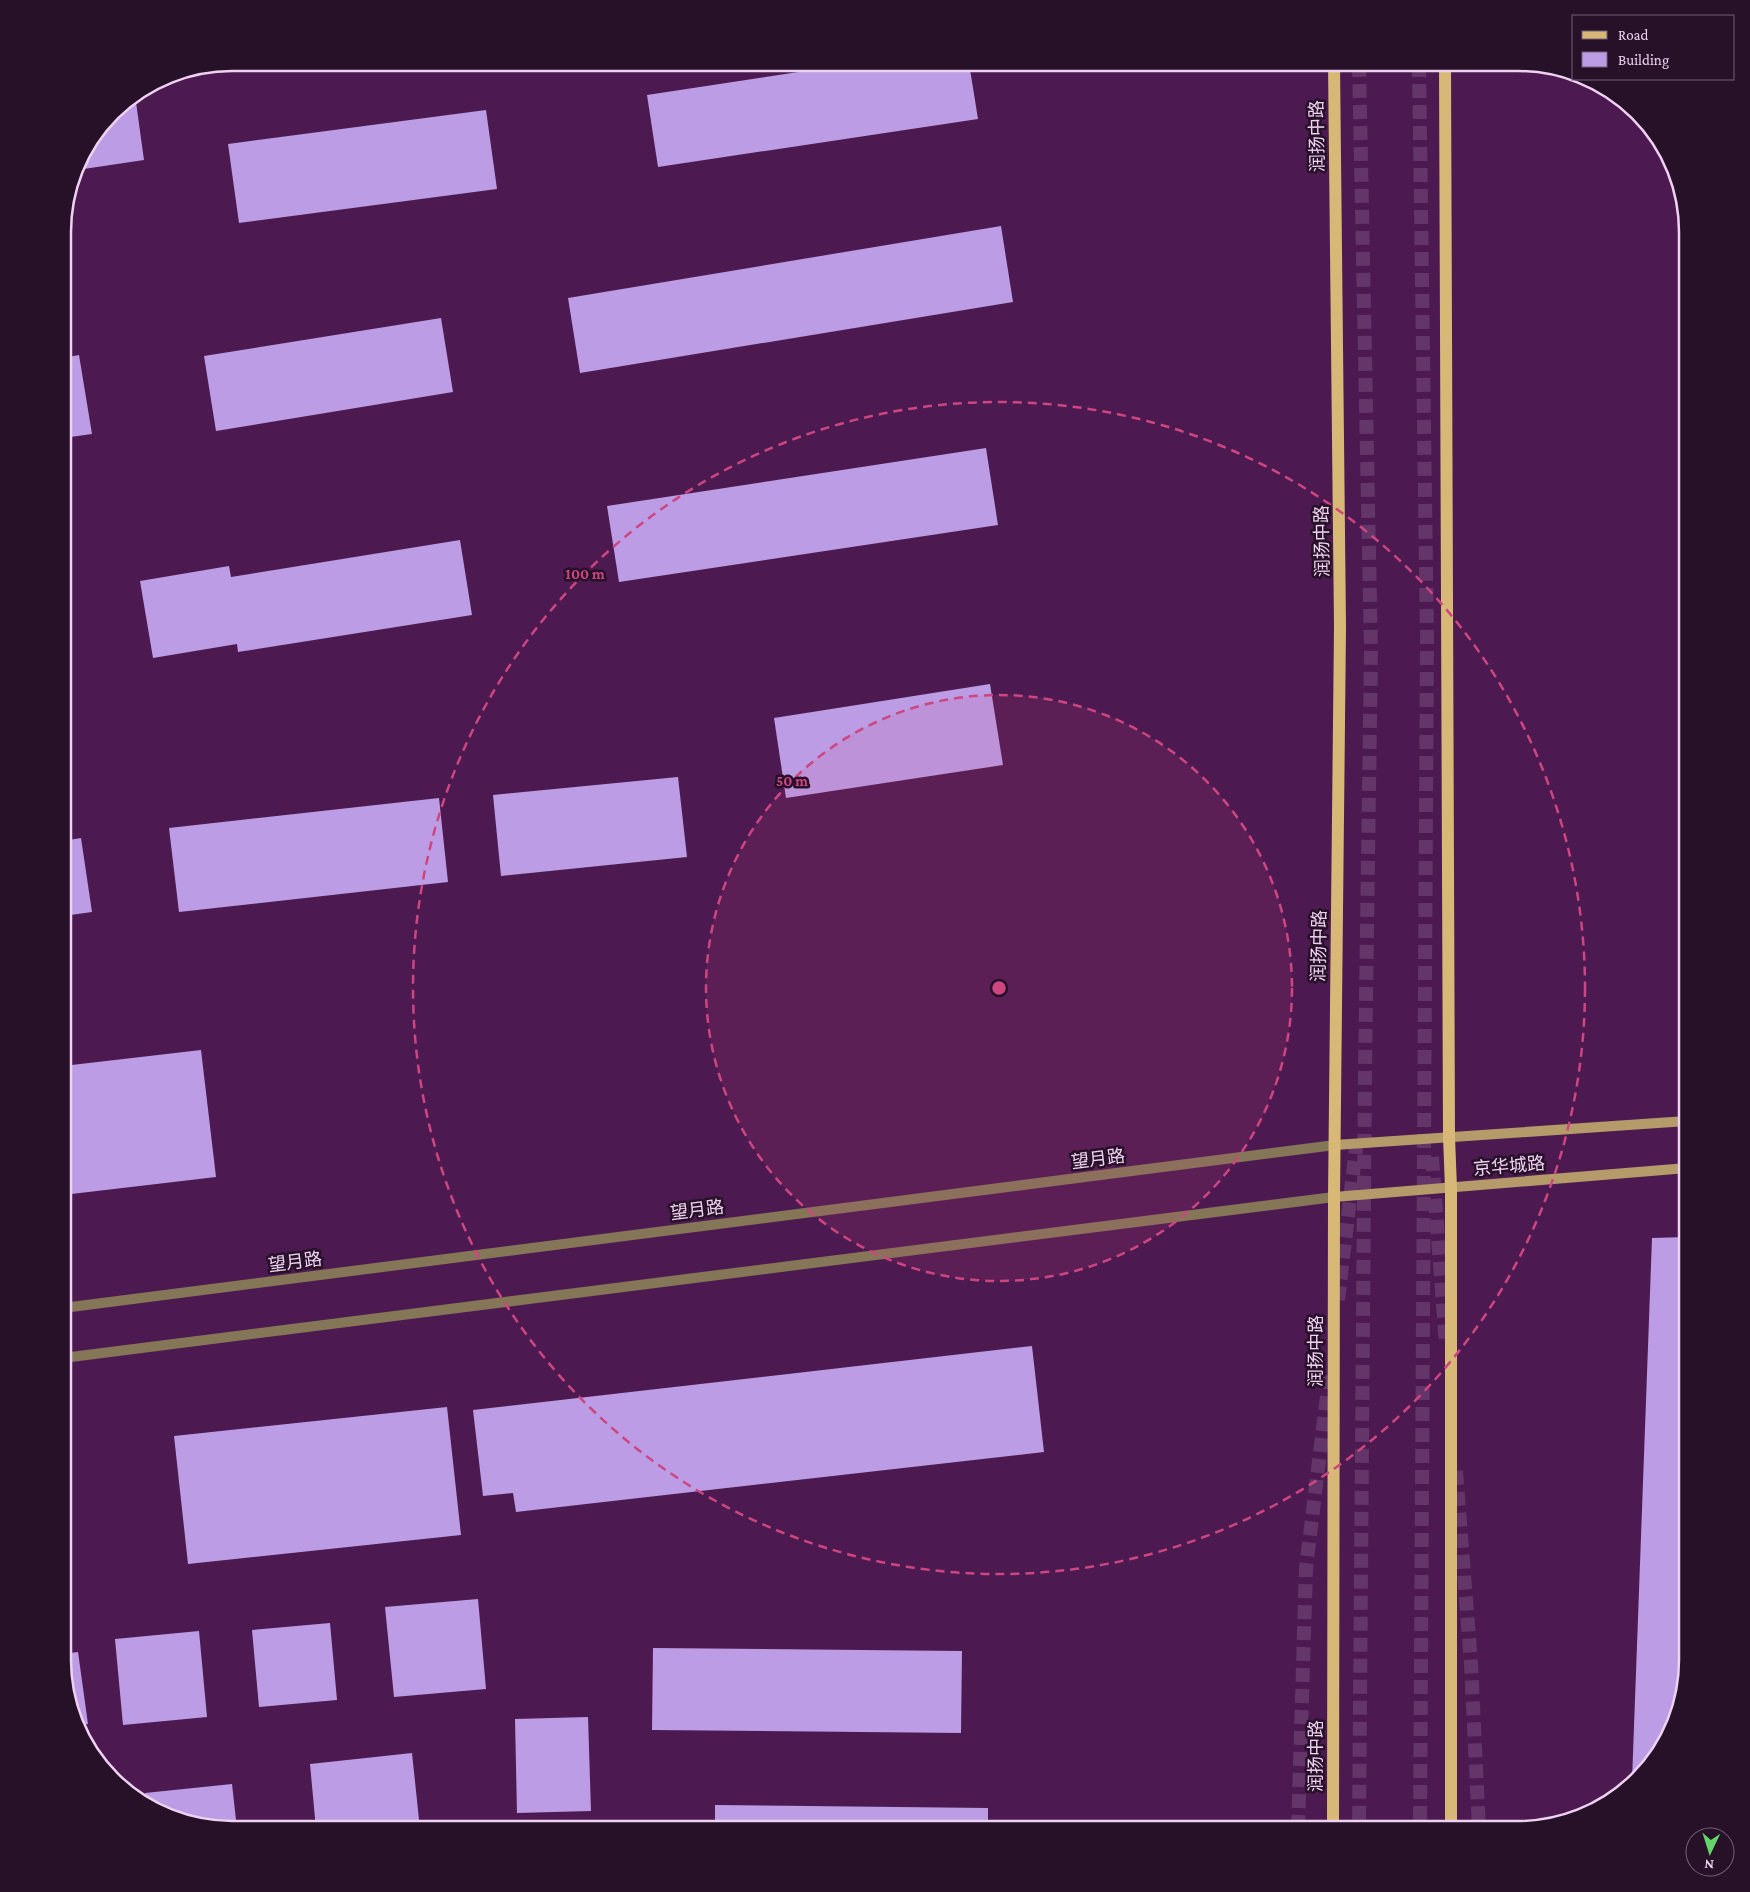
<svg xmlns="http://www.w3.org/2000/svg" width="1750" height="1892" font-family="'Crimson Pro','Noto Sans SC',serif">
	<style>
		.building { fill: #bc9ce4 }
		.lines { fill: none; stroke-linecap: round; stroke-linejoin: round }
		.trunk-tunnel { stroke: #643568; stroke-width: 14; stroke-dasharray: 14 7; stroke-linecap: butt }
		.tertiary { stroke: #857657; stroke-width: 10 }
		.secondary { stroke: #b49b69; stroke-width: 10 }
		.primary { stroke: #d7b877; stroke-width: 12 }
		.ring { fill: none; stroke: #cd4680; stroke-width: 2.5; stroke-dasharray: 9 6 }
		.labels { text-anchor: middle; stroke-width: 5; stroke-linejoin: round; paint-order: stroke }
		.street-label { font-size: 18px; fill: #efd1f1; stroke: #261128 }
		.rim { fill: none; stroke: #efd1f1; stroke-width: 2.5 }
		.centre { fill: #cd4680; stroke: #261128; stroke-width: 2.5 }
		.ring-label { font-size: 15px; text-anchor: middle; font-weight: bold; fill: #cd4680; stroke: #261128; stroke-width: 5; stroke-linejoin: round; paint-order: stroke }
	</style>
	<rect width="100%" height="100%" fill="#4c1a50"/>
	<!-- building -->
	<g class="building">
		<polygon points="858,63 969,63 978,119 658,167 647,95"/>
		<polygon points="135,95 144,160 77,170 80,157 120,105"/>
		<polygon points="486,110 497,189 239,223 228,144"/>
		<polygon points="1001,226 1013,302 580,373 568,298"/>
		<polygon points="441,318 453,392 216,431 204,356"/>
		<polygon points="79,355 92,434 63,438 63,358"/>
		<polygon points="986,448 998,525 619,582 607,506"/>
		<polygon points="460,540 472,615 238,652 237,644 153,658 140,581 229,566 231,577"/>
		<polygon points="990,684 1003,765 786,798 774,718"/>
		<polygon points="678,777 687,857 501,876 493,795"/>
		<polygon points="439,798 448,882 179,912 169,828"/>
		<polygon points="81,838 92,912 63,916 63,841"/>
		<polygon points="201,1050 216,1177 63,1195 63,1066"/>
		<polygon points="1687,1237 1687,1660 1670,1735 1632,1781 1652,1238"/>
		<polygon points="1032,1346 1044,1452 516,1512 513,1493 483,1496 473,1410"/>
		<polygon points="447,1407 461,1535 188,1564 174,1436"/>
		<polygon points="478,1599 486,1689 394,1697 385,1607"/>
		<polygon points="330,1623 337,1700 259,1707 252,1630"/>
		<polygon points="199,1631 207,1717 123,1725 115,1639"/>
		<polygon points="653,1648 962,1651 961,1733 652,1730"/>
		<polygon points="78,1652 88,1724 77,1725 72,1715 63,1654"/>
		<polygon points="588,1717 591,1811 517,1813 515,1719"/>
		<polygon points="412,1753 420,1829 316,1829 310,1764"/>
		<polygon points="232,1784 237,1829 157,1812 146,1803 145,1793"/>
		<polygon points="715,1805 988,1808 988,1829 715,1829"/>
	</g>
	<g class="lines">
		<!-- trunk-tunnel -->
		<g class="trunk-tunnel">
			<polyline points="1359,63 1371,650 1365,1069 1359,1829"/>
			<polyline points="1419,63 1427,641 1420,1829"/>
			<polyline points="1432,1157 1446,1345"/>
			<polyline points="1338,1300 1357,1140"/>
			<polyline points="1456,1471 1471,1664 1479,1829"/>
			<polyline points="1298,1829 1306,1568 1330,1371"/>
		</g>
		<!-- tertiary -->
		<g class="tertiary">
			<polyline points="63,1308 1335,1145"/>
			<polyline points="63,1358 1334,1197"/>
		</g>
		<!-- secondary -->
		<g class="secondary">
			<polyline points="1335,1145 1687,1121"/>
			<polyline points="1334,1197 1687,1168"/>
		</g>
		<!-- primary -->
		<g class="primary">
			<polyline points="1445,63 1449,1137 1451,1188 1451,1829"/>
			<polyline points="1333,1829 1334,1197 1340,627 1334,63"/>
		</g>
	</g>
	<!-- distance rings -->
	<circle cx="999" cy="988" r="293" fill="#cd4680" fill-opacity=".12"/>
	<g class="ring">
		<circle cx="999" cy="988" r="293"/>
		<circle cx="999" cy="988" r="586"/>
	</g>
	<g class="labels">
		<!-- street labels -->
		<g class="street-label">
			<text transform="translate(1317 136) rotate(-91)" y="6">润扬中路</text>
			<text transform="translate(1322 541) rotate(-91)" y="6">润扬中路</text>
			<text transform="translate(1319 946) rotate(-89)" y="6">润扬中路</text>
			<text transform="translate(1098 1159) rotate(-7)" y="6">望月路</text>
			<text transform="translate(1509 1166) rotate(-5)" y="6">京华城路</text>
			<text transform="translate(697 1210) rotate(-7)" y="6">望月路</text>
			<text transform="translate(295 1262) rotate(-7)" y="6">望月路</text>
			<text transform="translate(1316 1351) rotate(-90)" y="6">润扬中路</text>
			<text transform="translate(1316 1756) rotate(-90)" y="6">润扬中路</text>
		</g>
	</g>
	<!-- crop -->
	<path d="M0 0H1750V1892H0ZM232 71H1518A161 161 0 0 1 1679 232V1660A161 161 0 0 1 1518 1821H232A161 161 0 0 1 71 1660V232A161 161 0 0 1 232 71Z" fill="#261128" fill-rule="evenodd"/>
	<path class="rim" d="M232 71H1518A161 161 0 0 1 1679 232V1660A161 161 0 0 1 1518 1821H232A161 161 0 0 1 71 1660V232A161 161 0 0 1 232 71Z"/>
	<circle cx="999" cy="988" r="8" class="centre"/>
	<g class="ring-label">
		<text x="585" y="579">100 m</text>
		<text x="792" y="786">50 m</text>
	</g>
	<!-- legend -->
	<rect x="1572" y="15" width="162" height="65" fill="#261128" stroke="#765e78"/>
	<rect x="1582" y="31" width="25" height="8" fill="#d7b877" stroke="#765e78"/>
	<text x="1618" y="40" font-size="15" fill="#efd1f1">Road</text>
	<rect x="1582" y="52" width="25" height="15" fill="#bc9ce4" stroke="#765e78"/>
	<text x="1618" y="65" font-size="15" fill="#efd1f1">Building</text>
	<!-- north arrow -->
	<g transform="translate(1710 1852) rotate(184)"><circle r="24" fill="#261128" stroke="#765e78"/>
	<path d="M0-4L9 19L0 12L-9 19Z" fill="#64d468"/>
	<text y="-8" font-size="14" font-weight="bold" text-anchor="middle" fill="#efd1f1">N</text>
	</g>
</svg>
